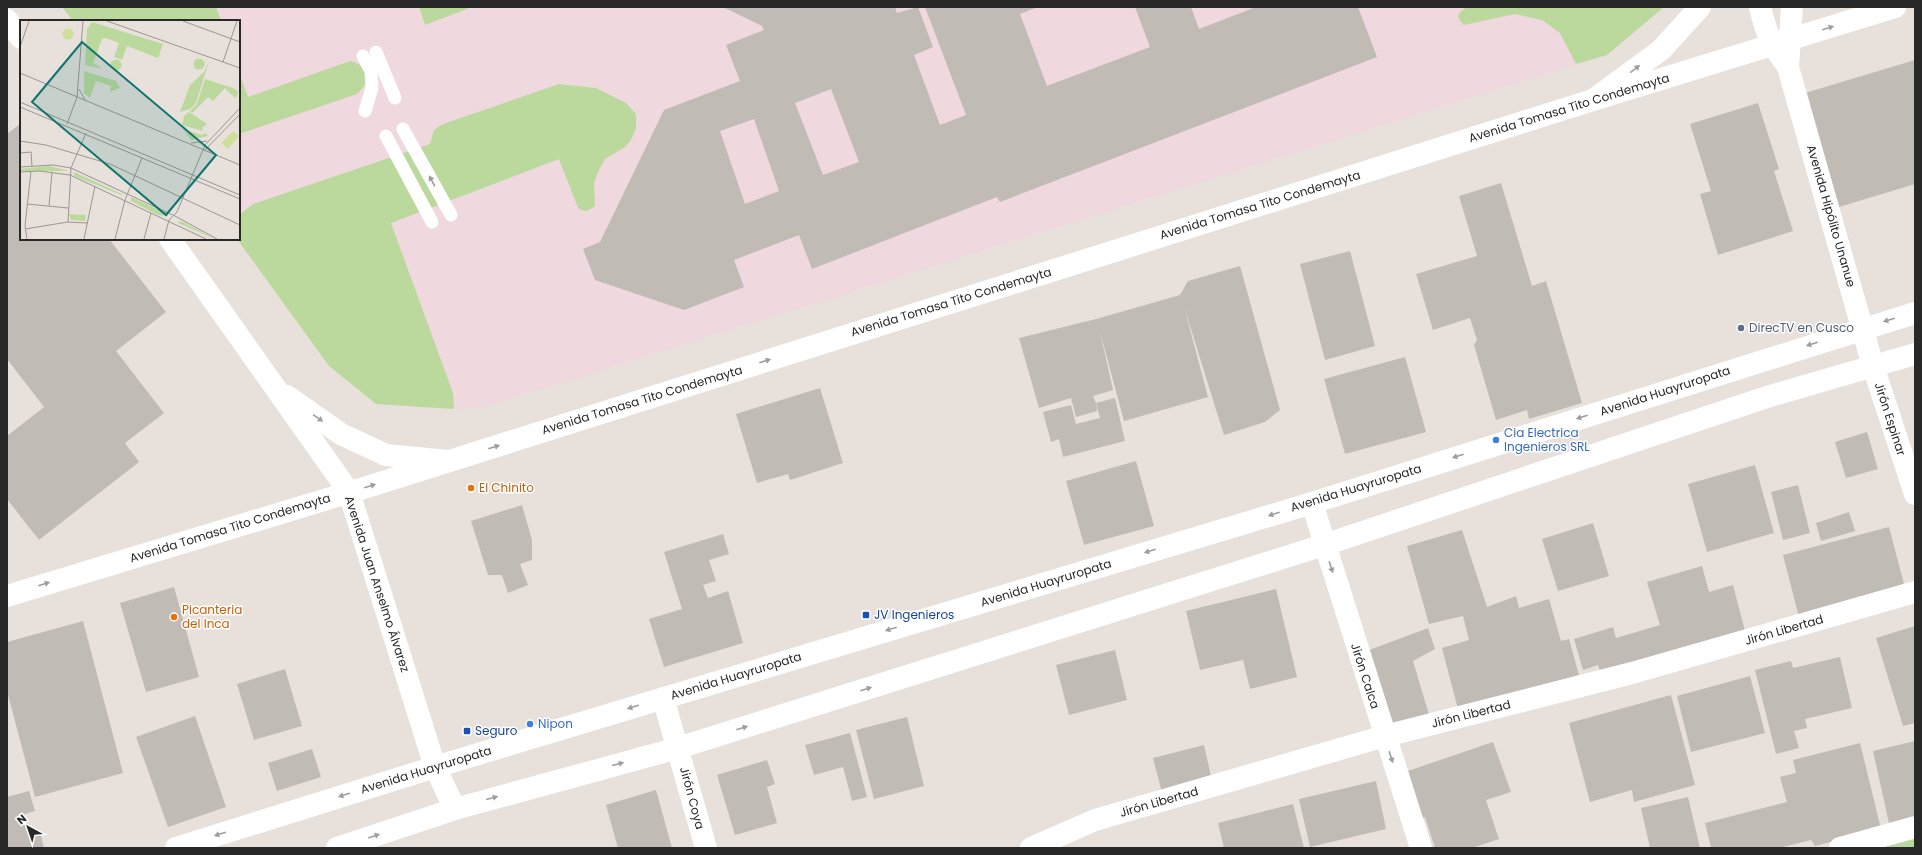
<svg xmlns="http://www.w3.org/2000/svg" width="1922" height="855" font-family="Poppins,sans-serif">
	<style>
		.medical { fill: #efd8de }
		.green { fill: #bcd99d }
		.building { fill: #c1bbb6; fill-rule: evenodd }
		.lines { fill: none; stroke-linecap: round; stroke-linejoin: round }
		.service { stroke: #fff; stroke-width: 13 }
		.minor { stroke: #fff; stroke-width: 22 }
		.tertiary { stroke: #fff; stroke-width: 22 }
		.secondary { stroke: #fff; stroke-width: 22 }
		.oneway { fill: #9e9e9e }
		.service-dot { fill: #5c6f8a; stroke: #fff; stroke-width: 1.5 }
		.shop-dot { fill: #3f7fe0; stroke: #fff; stroke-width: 1.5 }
		.food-dot { fill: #e8710a; stroke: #fff; stroke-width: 1.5 }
		.transit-dot { fill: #1a4fb4; stroke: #fff; stroke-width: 1.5 }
		.labels { text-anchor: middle; stroke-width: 3; stroke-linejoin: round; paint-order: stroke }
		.street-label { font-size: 12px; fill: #282828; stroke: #fff }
		.service-label { font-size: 12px; fill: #4e5e75; stroke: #fff; text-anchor: start }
		.shop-label { font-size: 12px; fill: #366cbe; stroke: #fff; text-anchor: start }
		.food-label { font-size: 12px; fill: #c56008; stroke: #fff; text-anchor: start }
		.transit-label { font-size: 12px; fill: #164399; stroke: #fff; text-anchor: start }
		.inset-road { fill: none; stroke: #9b9693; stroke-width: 1 }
		.view { fill: #0f766e; fill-opacity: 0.15; stroke: #0f766e; stroke-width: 2 }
		.inset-edge { fill: none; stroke: #282828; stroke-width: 2 }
	</style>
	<rect width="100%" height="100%" fill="#e8e0db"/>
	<!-- medical -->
	<polygon class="medical" points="62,7 1664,7 1607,55 481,408 439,409 376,404 329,366 237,239 239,239 239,21 73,21"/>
	<!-- green -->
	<g class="green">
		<polygon points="62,7 216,7 221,21 73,21"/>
		<polygon points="419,7 472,7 425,25"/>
		<path d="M1469 7H1664L1607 55 1576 64 1560 33 1542 20 1515 14 1464 25C1455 17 1457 11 1469 7Z"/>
		<path d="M350 61C363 64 366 70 366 84L357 94 239 134V72L248 97Z"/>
		<path d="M559 84 596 88 626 103 636 114V128L631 140 625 147 605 159 598 172 594 183 595 206C588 211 585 213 578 208L559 159 391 223 453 393 454 409 376 404 329 366 237 239H239V215L253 204 430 144 434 130 443 124Z"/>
		<polygon points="1915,839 1915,848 1879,848"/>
	</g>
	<!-- building -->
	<g class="building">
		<path d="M723 7H895L897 13 918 7 933 47 914 55 940 125 966 115 925 7H1038L1020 14 1047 86 1150 47 1135 7H1191L1199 29 1256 7H1358L1377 57 1000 202 997 197 812 269 799 235 734 260 744 287 684 310 595 280 583 249 600 242 664 110 740 81 726 45 764 30 762 26ZM831 89 859 162 823 175 795 103ZM754 119 779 191 745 204 720 131Z"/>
		<polygon points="1915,60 1915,184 1839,207 1805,93"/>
		<polygon points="1758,103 1779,169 1774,171 1793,231 1718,255 1700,194 1711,191 1690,124"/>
		<polygon points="20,124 21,239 109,239 166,312 116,351 164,413 125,443 139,462 39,540 7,499 7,436 44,407 7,359 7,134"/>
		<polygon points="1501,183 1532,286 1546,281 1582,403 1529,419 1527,410 1496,420 1474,345 1477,340 1470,318 1433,330 1416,274 1477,256 1459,196"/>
		<polygon points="1350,251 1375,346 1325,360 1300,264"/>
		<polygon points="1240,266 1280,410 1265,422 1224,435 1184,307 1208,397 1124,421 1100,332 1113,390 1093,396 1096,403 1097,411 1076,417 1071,398 1039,408 1019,338 1096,319 1180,295 1188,281"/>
		<polygon points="1405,357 1426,432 1345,454 1324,379"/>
		<polygon points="820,388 843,463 790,480 788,474 757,483 736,414"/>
		<polygon points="1115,398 1125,441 1063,457 1059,439 1051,442 1043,412 1071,405 1076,424 1100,418 1096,403"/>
		<polygon points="1867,432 1878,469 1846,478 1835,442"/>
		<polygon points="1136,461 1154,526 1084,545 1066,481"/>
		<polygon points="1755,465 1774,533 1707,552 1688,484"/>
		<polygon points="1798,485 1810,533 1783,540 1771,492"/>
		<polygon points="522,505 532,540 532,560 520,564 528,585 508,593 502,575 488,575 471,521"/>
		<polygon points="1849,512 1855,531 1821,541 1816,523"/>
		<polygon points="1593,523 1609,576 1558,591 1542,539"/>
		<polygon points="1889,527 1904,584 1799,617 1783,555"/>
		<polygon points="1462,530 1487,607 1516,596 1519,608 1549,599 1561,641 1569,639 1579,675 1496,699 1459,713 1442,648 1469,640 1463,616 1429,624 1407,546"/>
		<polygon points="723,534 729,554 709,560 716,581 703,585 708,598 728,591 743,643 664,667 649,619 682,609 664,552"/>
		<polygon points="1702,566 1709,592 1733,585 1745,631 1601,674 1598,665 1583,670 1574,639 1613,627 1616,638 1660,625 1647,582"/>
		<polygon points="174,587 199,677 146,692 120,603"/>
		<polygon points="1276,589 1297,677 1250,689 1243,660 1200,670 1186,611"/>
		<polygon points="83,621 123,773 35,797 7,691 7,642"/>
		<polygon points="1915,626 1915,723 1903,726 1876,638"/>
		<polygon points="1428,628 1435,649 1413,661 1430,718 1388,730 1364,652"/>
		<polygon points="1115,650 1127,700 1069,715 1056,665"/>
		<polygon points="1840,657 1852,708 1805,719 1807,728 1794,731 1799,748 1776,754 1755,670 1791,661 1793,668"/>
		<polygon points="285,669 302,726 254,740 237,684"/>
		<polygon points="1750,676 1765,733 1691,752 1677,696"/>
		<polygon points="1671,695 1695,785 1634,802 1632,790 1590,802 1569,723"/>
		<polygon points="195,716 226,807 168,827 136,737"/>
		<polygon points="907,717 924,786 874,799 856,730"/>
		<polygon points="850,733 867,797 852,801 843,767 814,775 805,745"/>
		<polygon points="1915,741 1915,822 1890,828 1873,751"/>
		<polygon points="1493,742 1511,792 1486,800 1499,839 1472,848 1435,848 1425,817 1414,821 1399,774"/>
		<polygon points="1860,743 1881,829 1815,846 1811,840 1779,848 1711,848 1705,823 1787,802 1780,777 1796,773 1793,760"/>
		<polygon points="1204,745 1212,781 1162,793 1153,758"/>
		<polygon points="312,749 321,777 277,791 268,763"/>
		<polygon points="767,760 775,784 767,787 777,823 735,835 717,775"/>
		<polygon points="1376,781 1386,829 1310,847 1299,799"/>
		<polygon points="656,790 672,848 618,848 606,805"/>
		<polygon points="29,791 35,811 22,815 28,835 40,832 44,848 7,848 7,797"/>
		<polygon points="1688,797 1700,848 1650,848 1641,808"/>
		<polygon points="1293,804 1304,848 1224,848 1218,823"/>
	</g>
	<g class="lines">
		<!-- service -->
		<g class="service">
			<polyline points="376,52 395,98"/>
			<polyline points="363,56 371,71 372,88 365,111"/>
			<polyline points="403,129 451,215"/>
			<polyline points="386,136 432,222"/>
		</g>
		<!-- minor -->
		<g class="minor">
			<polyline points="7,596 367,487 1593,100 1895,7"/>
			<polyline points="663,698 706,848"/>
			<polyline points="1031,848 1095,820 1385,736 1632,673 1915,592"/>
			<polyline points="1840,848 1915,827"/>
		</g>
		<!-- tertiary -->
		<g class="tertiary">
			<path d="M1760 7C1766 34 1772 45 1788 67L1873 366 1915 494"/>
			<polyline points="7,20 21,38"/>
			<polyline points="1788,67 1792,7"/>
			<polyline points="1593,100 1661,50 1700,7"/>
			<polyline points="170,239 349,492 435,767 455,809"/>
			<polyline points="287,396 341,434 386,455 448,461"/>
			<polyline points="1312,503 1421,848"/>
		</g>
		<!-- secondary -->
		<g class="secondary">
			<polyline points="176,848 435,767 1312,503 1915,313"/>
			<polyline points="337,848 455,809 678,748 1324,545 1770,396 1915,354"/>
		</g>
	</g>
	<!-- one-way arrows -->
	<defs><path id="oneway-solid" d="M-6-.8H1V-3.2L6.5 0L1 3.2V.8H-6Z"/></defs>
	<g class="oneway">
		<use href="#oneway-solid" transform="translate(1828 28) rotate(-17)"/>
		<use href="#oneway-solid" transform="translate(1635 69) rotate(-37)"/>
		<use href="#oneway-solid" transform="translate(432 181) rotate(-119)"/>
		<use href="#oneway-solid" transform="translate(1889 320) rotate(164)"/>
		<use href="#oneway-solid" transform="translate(1812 344) rotate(162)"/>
		<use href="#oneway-solid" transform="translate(765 361) rotate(-17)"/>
		<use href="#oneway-solid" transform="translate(1582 417) rotate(162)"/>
		<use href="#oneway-solid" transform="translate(318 418) rotate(35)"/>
		<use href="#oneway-solid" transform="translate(494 447) rotate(-17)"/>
		<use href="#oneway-solid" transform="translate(1458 456) rotate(162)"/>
		<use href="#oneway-solid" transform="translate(370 486) rotate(-17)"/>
		<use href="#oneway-solid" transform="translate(1274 514) rotate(163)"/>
		<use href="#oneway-solid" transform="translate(1150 551) rotate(163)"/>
		<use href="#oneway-solid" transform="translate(1331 567) rotate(72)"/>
		<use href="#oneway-solid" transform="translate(44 584) rotate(-17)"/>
		<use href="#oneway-solid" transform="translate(891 629) rotate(163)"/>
		<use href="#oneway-solid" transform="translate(866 689) rotate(-17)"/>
		<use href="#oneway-solid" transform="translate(633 707) rotate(163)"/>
		<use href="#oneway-solid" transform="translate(742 728) rotate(-17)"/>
		<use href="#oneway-solid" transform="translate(1391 757) rotate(72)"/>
		<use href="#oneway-solid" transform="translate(618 764) rotate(-15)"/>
		<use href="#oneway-solid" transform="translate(344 795) rotate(163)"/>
		<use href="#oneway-solid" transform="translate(492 798) rotate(-15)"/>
		<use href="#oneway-solid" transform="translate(220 834) rotate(163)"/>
		<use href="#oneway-solid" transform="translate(374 836) rotate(-19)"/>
	</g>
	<!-- markers -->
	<circle class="service-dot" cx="1741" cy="328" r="4"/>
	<g class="shop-dot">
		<circle cx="1496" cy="440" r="4"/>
		<circle cx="530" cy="724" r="4"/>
	</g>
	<g class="food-dot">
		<circle cx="471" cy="488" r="4"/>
		<circle cx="174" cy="617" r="4"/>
	</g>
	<g class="transit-dot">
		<rect x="862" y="611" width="8" height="8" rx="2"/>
		<rect x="463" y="727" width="8" height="8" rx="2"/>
	</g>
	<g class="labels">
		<!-- street labels -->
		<g class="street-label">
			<text transform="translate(1569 108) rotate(-17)" y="4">Avenida Tomasa Tito Condemayta</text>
			<text transform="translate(1260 205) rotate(-17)" y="4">Avenida Tomasa Tito Condemayta</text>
			<text transform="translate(1831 216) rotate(74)" y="4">Avenida Hipólito Unanue</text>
			<text transform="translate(951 302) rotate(-17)" y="4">Avenida Tomasa Tito Condemayta</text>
			<text transform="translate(1665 391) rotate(-18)" y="4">Avenida Huayruropata</text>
			<text transform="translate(642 400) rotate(-17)" y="4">Avenida Tomasa Tito Condemayta</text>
			<text transform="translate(1890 419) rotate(72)" y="4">Jirón Espinar</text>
			<text transform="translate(1356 488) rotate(-17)" y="4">Avenida Huayruropata</text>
			<text transform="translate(230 528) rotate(-17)" y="4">Avenida Tomasa Tito Condemayta</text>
			<text transform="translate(1046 583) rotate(-17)" y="4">Avenida Huayruropata</text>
			<text transform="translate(377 584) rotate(72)" y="4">Avenida Juan Anselmo Álvarez</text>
			<text transform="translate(1784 630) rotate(-16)" y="4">Jirón Libertad</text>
			<text transform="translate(736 676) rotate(-17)" y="4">Avenida Huayruropata</text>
			<text transform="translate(1365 676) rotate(72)" y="4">Jirón Calca</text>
			<text transform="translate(1471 714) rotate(-14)" y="4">Jirón Libertad</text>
			<text transform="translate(426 770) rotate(-17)" y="4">Avenida Huayruropata</text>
			<text transform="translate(692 798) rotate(75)" y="4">Jirón Coya</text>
			<text transform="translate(1159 802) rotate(-16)" y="4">Jirón Libertad</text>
		</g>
		<!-- service labels -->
		<g class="service-label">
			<text x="1749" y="332">DirecTV en Cusco</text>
		</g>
		<!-- shop labels -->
		<g class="shop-label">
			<text x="1504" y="437">Cia Electrica<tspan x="1504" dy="14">Ingenieros SRL</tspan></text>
			<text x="538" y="728">Nipon</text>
		</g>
		<!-- food labels -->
		<g class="food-label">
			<text x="479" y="492">El Chinito</text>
			<text x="182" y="614">Picanteria<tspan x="182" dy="14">del Inca</tspan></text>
		</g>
		<!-- transit labels -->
		<g class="transit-label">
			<text x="874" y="619">JV Ingenieros</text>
			<text x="475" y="735">Seguro</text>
		</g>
	</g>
	<!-- overview -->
	<g transform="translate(20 20)">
		<rect width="220" height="220" fill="#e8e0db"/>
		<path d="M72 2 143 24 138 38 107 26 102 40 94 37 99 23 86 18 82 19 73 43 83 49 65 45 67 9ZM173.5 44a5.5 5.5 0 1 1 11 0a5.5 5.5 0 1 1-11 0ZM90.5 45a5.5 5.5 0 1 1 11 0a5.5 5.5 0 1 1-11 0ZM189 41 176 83 170 89 160 92 170 65 184 52ZM64 51 96 61 100 68 90 72 91 66 76 61 70 78 64 73ZM185 59 213 68 218 71 217 76 215 78 205 68 193 81 188 77 172 93 170 91 177 84ZM169 92 187 104 182 108 183 111 162 105 164 96ZM163 109 182 115 186 113 188 116 171 120ZM29 146 49 151H0V149ZM54 152 102 174 104 176 54 156ZM111 177 148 194V196L138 195 111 181ZM49 194 66 195 65 201 51 200ZM159 201 163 202 195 219 158 203Z" fill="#bcd99d"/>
		<path d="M42.5 14a5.5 5.5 0 1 1 11 0a5.5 5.5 0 1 1-11 0ZM213 111 219 116 208 129 201 123Z" fill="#cedf9a"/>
		<path class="inset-road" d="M87 1 220 48M163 1 220 22M0 27 9 1M203 42 217 1M0 53 220 145M59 69 65 80M0 82 220 175M0 87 220 179M47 104 57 77 63 1M0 121 26 125 90 144 220 205M171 123 187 121M184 131 220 94M0 133 11 132 12 146M0 147 33 145 51 148 155 196 197 219M0 152 19 151 50 155 186 219M7 184 48 188M29 186 32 152M48 202 51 148 66 113M5 209 48 202 67 203M7 219 5 206 11 151M64 219 75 166M95 219 105 180 122 138M124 219 131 193M144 219 149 200 157 192 185 125 220 88"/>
		<path class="view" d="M62 22 196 135 146 195 12 82Z"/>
		<rect width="220" height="220" class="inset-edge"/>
	</g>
	<!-- border -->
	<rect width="1922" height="855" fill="none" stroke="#282828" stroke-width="16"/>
	<!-- north arrow -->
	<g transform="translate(28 827) rotate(320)" stroke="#ffffff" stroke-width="3" paint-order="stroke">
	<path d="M0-3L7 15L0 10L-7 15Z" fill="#282828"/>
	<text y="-6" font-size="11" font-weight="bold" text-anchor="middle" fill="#282828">N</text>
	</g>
</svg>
